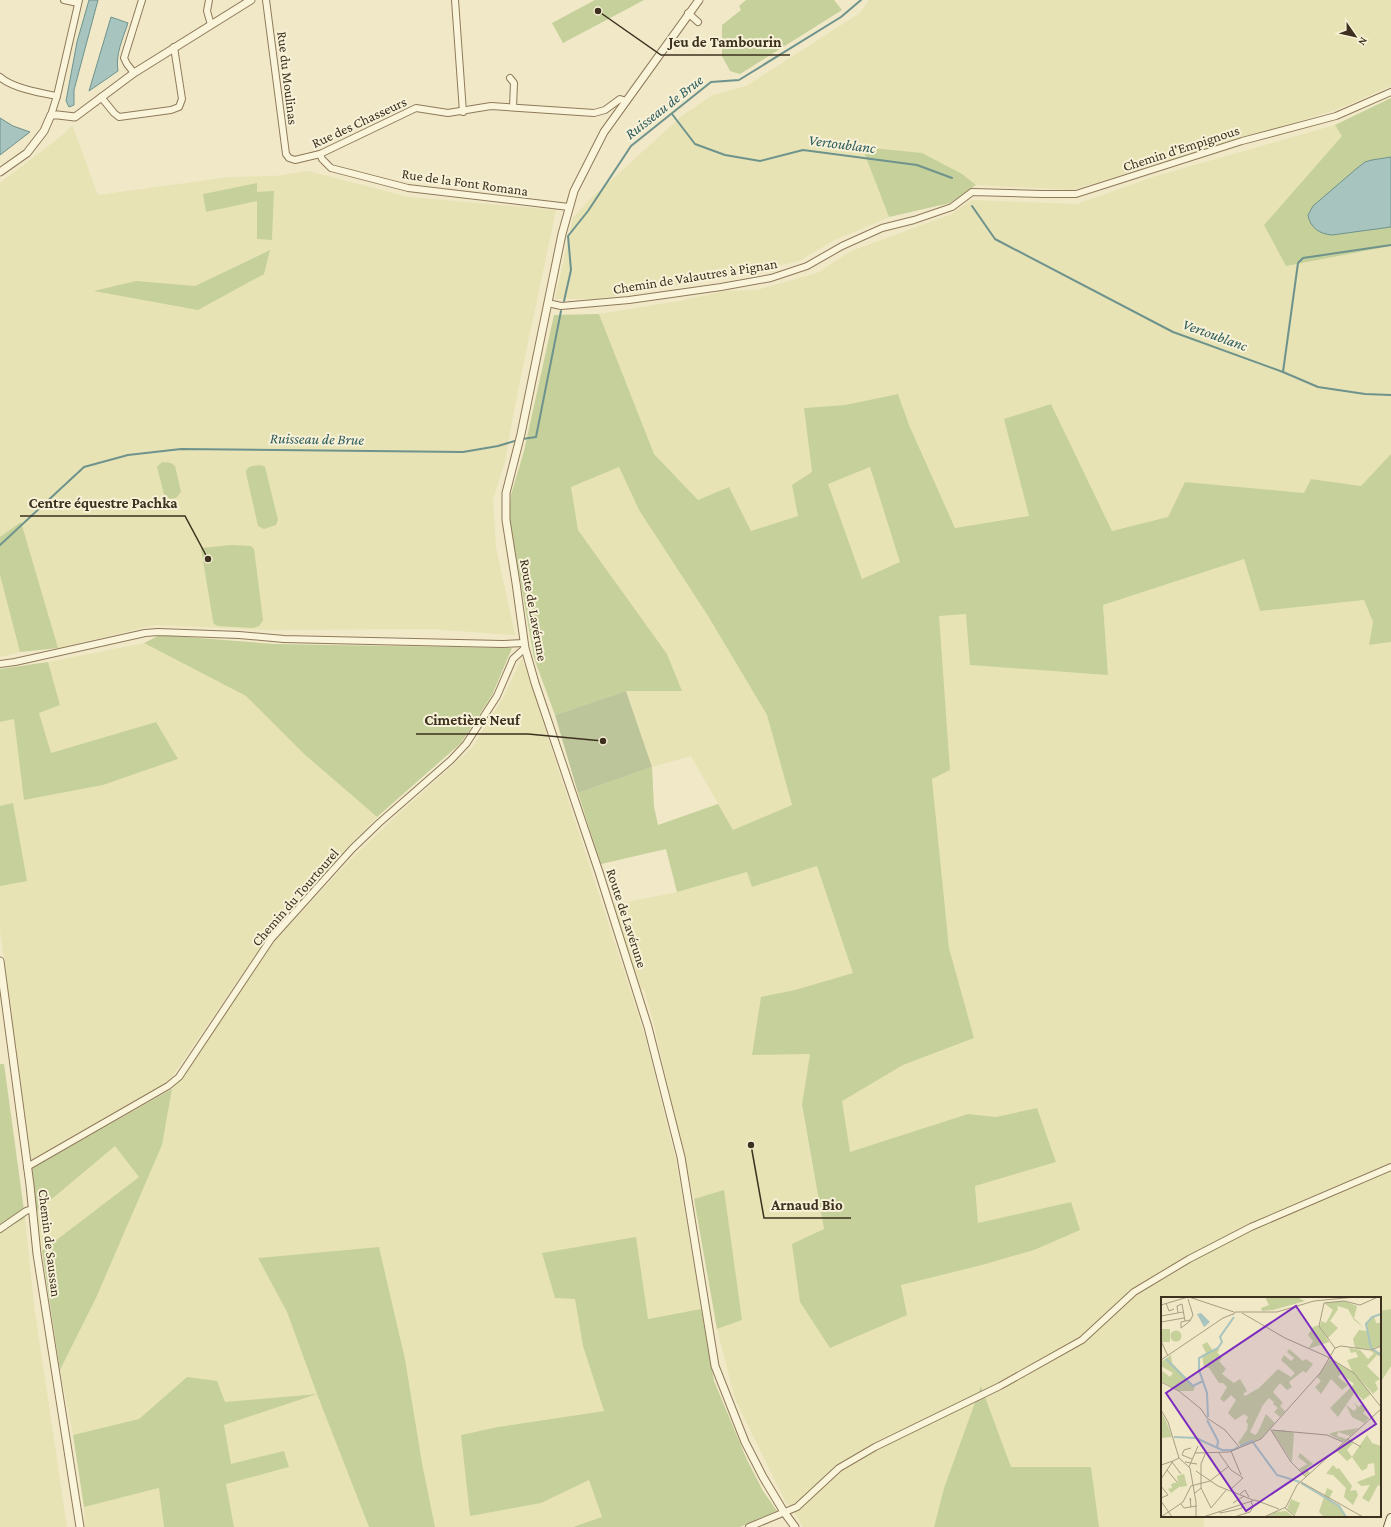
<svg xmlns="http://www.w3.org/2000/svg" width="1391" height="1527" font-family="'Crimson Pro',serif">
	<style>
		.farmland { fill: #e7e3b4; fill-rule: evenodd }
		.green { fill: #c5d09a; fill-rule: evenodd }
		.cemetery { fill: #bcc499 }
		.water { fill: #a8c4be; stroke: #6e938d }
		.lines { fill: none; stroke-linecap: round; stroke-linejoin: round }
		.stream { stroke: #6e938d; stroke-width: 2 }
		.minor-casing { stroke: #8e7a5b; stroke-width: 8 }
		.tertiary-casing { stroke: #8e7a5b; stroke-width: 9 }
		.secondary-casing { stroke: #6f5b3e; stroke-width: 10 }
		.minor { stroke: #faf4db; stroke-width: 6 }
		.tertiary { stroke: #faf4db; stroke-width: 7 }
		.secondary { stroke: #faf4db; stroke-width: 8 }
		.labels { text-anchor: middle; stroke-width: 4; stroke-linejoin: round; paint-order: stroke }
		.street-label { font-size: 14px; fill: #3d301f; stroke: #f7f1d7 }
		.water-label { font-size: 15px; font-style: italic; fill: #2e5d5d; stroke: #f7f1d7 }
		.inset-river { fill: none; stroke: #a8c4be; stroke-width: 2 }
		.inset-road { fill: none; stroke: #a89e84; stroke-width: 1 }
		.view { fill: #7b2cbf; fill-opacity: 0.15; stroke: #7b2cbf; stroke-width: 2 }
		.inset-edge { fill: none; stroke: #3d301f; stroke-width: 2 }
		.leader { fill: none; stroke: #3d301f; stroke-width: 1.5 }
		.callout-dot { fill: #3d301f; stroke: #f7f1d7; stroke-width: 1.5 }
		.callout-label { font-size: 15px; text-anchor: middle; font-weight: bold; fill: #3d301f; stroke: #f7f1d7; stroke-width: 4; stroke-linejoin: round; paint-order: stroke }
	</style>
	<rect width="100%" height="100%" fill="#f0e8c7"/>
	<!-- farmland -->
	<g class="farmland">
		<polygon points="869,0 1391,0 1391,86 1336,110 1072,190 976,185 962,174 862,147 889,217 835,240 799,261 743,274 597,299 555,299 573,218 588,201 683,115 713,95 746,86 860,13"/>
		<path d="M72 125 98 195 229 177 275 176 308 171 409 197 556 210 518 390 505 461 493 500 496 547 515 635 431 629 266 630 156 625 58 648 21 522 0 537V183L65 133ZM257 183V192H274L272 240 257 239V201L206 211 203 194ZM269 250 198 310 136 281 195 286Z"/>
		<polygon points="1335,125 1342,136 1264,225 1286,266 1391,246 1391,454 1361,486 1311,479 1305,493 1185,482 1168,518 1112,531 1051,404 1005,419 1029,517 955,528 909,425 898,394 845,405 804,408 812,473 792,485 798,516 751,531 729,487 698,500 654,454 599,314 679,301 725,291 757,290 817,273 851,251 952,214 971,200 1077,204 1156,176"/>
		<polygon points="619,467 639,510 708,616 767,715 792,805 733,830 691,756 652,767 626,691 682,691 667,654 578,530 571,487"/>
		<polygon points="870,467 901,562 862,579 827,484"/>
		<polygon points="1244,559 1260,611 1364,600 1373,622 1370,645 1391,642 1391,1309 1380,1311 1380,1298 1162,1298 1162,1516 1204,1516 1204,1527 1099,1527 1091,1467 1011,1467 981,1386 944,1488 934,1527 803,1527 789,1504 787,1505 735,1399 717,1329 742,1320 723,1191 694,1199 653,1021 644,989 641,990 613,905 677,892 747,872 753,887 817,866 853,973 795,990 762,997 752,1054 810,1053 802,1109 824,1229 801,1302 830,1348 906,1315 901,1285 982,1265 1034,1250 1070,1202 978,1224 975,1186 1056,1162 1037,1108 996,1117 968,1114 850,1153 841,1101 903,1065 974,1038 949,948 932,779 950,770 938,615 966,614 1108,675 1103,605"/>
		<polygon points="0,575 20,652 0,657"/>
		<polygon points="144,643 246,696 303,753 377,817 311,885 276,925 167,1084 31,1160 0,930 0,886 13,803 0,806 0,722 14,719 25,800 103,785 178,759 156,722 51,753 39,713 60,705 48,662"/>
		<polygon points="522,658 645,1036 676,1160 701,1309 648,1319 542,1253 555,1298 575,1298 583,1346 604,1411 498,1427 461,1435 470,1516 541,1503 589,1480 602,1518 573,1527 435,1527 422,1463 405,1359 379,1247 258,1258 287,1312 317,1394 369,1527 233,1527 234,1526 226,1484 289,1467 284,1451 231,1465 224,1425 314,1394 225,1402 187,1377 139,1419 73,1435 60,1370 96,1298 162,1145 172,1089 274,941 348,862 395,817 472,748 504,696"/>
		<polygon points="115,1146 139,1177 42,1251 35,1213"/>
		<polygon points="25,1218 34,1305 67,1527 0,1527 0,1232"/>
		<polygon points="160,1488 164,1527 85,1527 84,1507"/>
	</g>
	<!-- green -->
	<g class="green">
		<polygon points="595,0 644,0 563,43 552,23"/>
		<polygon points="746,0 834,0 842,10 740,74 730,71 722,56 722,25 741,10 739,6"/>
		<polygon points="1391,98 1391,246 1286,266 1264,225 1342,136 1335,125"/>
		<polygon points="862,147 922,153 962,174 976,185 950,203 889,217"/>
		<polygon points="257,183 257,192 274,191 272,240 257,239 257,201 206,212 203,194"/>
		<polygon points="270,250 264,274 198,310 94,291 136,281 195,286"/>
		<path d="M599 314 654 454 698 500 729 487 751 531 798 516 792 485 812 472 804 408 845 405 898 394 909 425 955 528 1029 516 1004 419 1051 404 1112 531 1168 517 1185 482 1304 493 1311 479 1361 486 1391 454V642L1369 645 1373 622 1364 600 1260 611 1244 559 1103 605 1108 675 970 665 966 614 939 616 950 770 932 779 949 948 974 1038 903 1065 842 1101 850 1152 968 1114 996 1117 1037 1108 1056 1162 975 1186 978 1223 1071 1202 1080 1230 1034 1250 982 1265 901 1285 907 1315 830 1348 800 1302 792 1244 824 1229 802 1105 810 1054 752 1055 761 997 795 990 853 973 817 866 752 887 747 872 677 892 666 849 601 864 578 793 652 767 654 807 658 825 718 804 733 830 792 805 767 715 708 616 639 510 619 467 571 487 578 530 667 654 682 691H626L555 715 534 658 509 516 511 495 524 451 554 315ZM870 467 900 562 862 579 828 484Z"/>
		<polygon points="162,462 171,463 175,466 181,492 176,498 170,499 164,494 157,467"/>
		<path d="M261 465 265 467 278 520 276 525 264 529 258 526 246 473C246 465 255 466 261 465Z"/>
		<polygon points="21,522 58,648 20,652 0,575 0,537"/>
		<polygon points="232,545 251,546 254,549 263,620 259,626 253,628 218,626 214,624 213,621 201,548"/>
		<polygon points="160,635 274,644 512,648 492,695 461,743 377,817 303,753 246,696 144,643"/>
		<polygon points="48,662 60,705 39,713 51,753 156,722 178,759 103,785 24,800 14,719 0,722 0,669"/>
		<polygon points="13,803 27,881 0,886 0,806"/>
		<polygon points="0,1064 4,1064 25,1218 0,1232"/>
		<polygon points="172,1089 162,1145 96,1298 60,1370 42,1251 139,1177 115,1146 35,1213 31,1169"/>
		<polygon points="724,1190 742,1320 717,1329 694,1199"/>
		<polygon points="636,1237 648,1319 701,1309 714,1381 747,1460 763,1491 777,1511 740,1527 573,1527 602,1517 589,1480 541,1503 470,1516 461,1435 498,1427 604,1411 583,1346 575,1299 555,1298 542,1253"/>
		<polygon points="379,1247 405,1359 422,1463 435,1527 369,1527 317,1394 224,1425 231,1464 284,1451 289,1467 226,1484 234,1527 164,1527 159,1488 84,1507 73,1435 139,1419 187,1377 217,1381 225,1402 317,1394 287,1312 258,1258"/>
		<polygon points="1391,1309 1391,1366 1380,1383 1380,1311"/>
		<polygon points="981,1386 1011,1467 1091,1467 1099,1527 934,1527 944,1488"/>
	</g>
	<!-- cemetery -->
	<polygon class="cemetery" points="626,691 652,767 578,793 555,715"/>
	<!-- water -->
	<g class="water">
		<polygon points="89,0 98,0 74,90 74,105 69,107 66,101 77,42"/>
		<path d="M111 17 128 23C123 38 115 55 118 71L89 91Z"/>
		<polygon points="0,118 13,126 30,132 0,155"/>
		<path d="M1391 157V227L1332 235C1320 234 1310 228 1308 215L1313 206 1356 169 1365 162 1372 160Z"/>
	</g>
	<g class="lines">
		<!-- stream -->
		<g class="stream">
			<polyline points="672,114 695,144 725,155 760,161 803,150 917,165 952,178"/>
			<polyline points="972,206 995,239 1173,332 1283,372 1318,387 1365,394 1391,395"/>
			<polyline points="564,301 571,270 568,236 588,211 631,146 711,82 739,80 841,17 861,0"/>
			<polyline points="1283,372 1298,263 1303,258 1391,245"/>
			<polyline points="522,439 536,437 561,311"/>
			<polyline points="0,545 84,467 128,455 181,449 463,452 498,446 518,440"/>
		</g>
		<!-- minor casing -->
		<g class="minor-casing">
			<g id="minor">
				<polyline points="64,0 78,3"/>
				<polyline points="209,0 207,11 211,25"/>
				<polyline points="266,0 286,154 289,158 295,160 320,154 416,108 448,113 491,106 594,113 605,110 620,99 626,101"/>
				<polyline points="455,0 463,112"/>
				<polyline points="688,13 698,22"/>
				<polyline points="134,73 127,64 124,58 142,0"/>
				<path d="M0 77C12 88 41 93 57 96"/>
				<polyline points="510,78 514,83 513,107"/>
				<polyline points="101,97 114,113 119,117 171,110 179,107 182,99 174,47"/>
				<polyline points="51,115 57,96 79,0"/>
				<polyline points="320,154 322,159 331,168 408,188 569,207"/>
				<polyline points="548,303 561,306 629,300 721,287 771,278 807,266 842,246 882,228 914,220 952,207 972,192 1042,194 1076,194 1242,141 1336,116 1391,92"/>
				<polyline points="0,664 15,662 145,633 158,632 239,635 284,639 502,644 524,643"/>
				<polyline points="27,1167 168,1086 179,1077 271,939 352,849 379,823 451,760 466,744 497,696 513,659 525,648"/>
				<polyline points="0,1229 26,1211 32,1209"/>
				<polyline points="749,1527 797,1507 839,1468 875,1447 1000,1386 1082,1340 1134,1292 1189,1259 1251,1227 1391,1167"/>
			</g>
		</g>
		<!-- tertiary casing -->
		<g class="tertiary-casing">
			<g id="tertiary">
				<polyline points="699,0 604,132 574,191 562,234 521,434 506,493 506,520 516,583 525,648 535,683 599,872 648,1027 681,1157 715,1366 745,1442 763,1477 784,1512 795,1527"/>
				<polyline points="0,172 27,153 44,131 51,115 58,115 75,117 134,73 251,0"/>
				<polyline points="0,961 30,1185 37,1254 80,1527"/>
			</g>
		</g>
		<!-- secondary casing -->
		<g class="secondary-casing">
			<polyline id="secondary" points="1388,1527 1391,1518"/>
		</g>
		<!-- minor -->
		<use href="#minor" class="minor"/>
		<!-- tertiary -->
		<use href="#tertiary" class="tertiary"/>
		<!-- secondary -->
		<use href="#secondary" class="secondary"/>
	</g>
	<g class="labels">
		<!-- street labels -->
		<g class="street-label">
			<text transform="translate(288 78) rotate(83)" y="5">Rue du Moulinas</text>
			<text transform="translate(359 122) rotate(-25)" y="5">Rue des Chasseurs</text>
			<text transform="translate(1181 148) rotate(-18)" y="5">Chemin d'Empignous</text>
			<text transform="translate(465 182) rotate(8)" y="5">Rue de la Font Romana</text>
			<text transform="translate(695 276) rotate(-9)" y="5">Chemin de Valautres à Pignan</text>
			<text transform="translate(534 610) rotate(80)" y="5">Route de Lavérune</text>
			<text transform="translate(295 897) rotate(-49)" y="5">Chemin du Tourtourel</text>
			<text transform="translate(627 918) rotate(72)" y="5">Route de Lavérune</text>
			<text transform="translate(50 1243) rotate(83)" y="5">Chemin de Saussan</text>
		</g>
		<!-- water labels -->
		<g class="water-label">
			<text transform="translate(664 107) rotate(-38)" y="5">Ruisseau de Brue</text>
			<text transform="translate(842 144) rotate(7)" y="5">Vertoublanc</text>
			<text transform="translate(1215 335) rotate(20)" y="5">Vertoublanc</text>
			<text transform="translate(317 439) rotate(1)" y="5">Ruisseau de Brue</text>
		</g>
	</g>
	<!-- overview -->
	<g transform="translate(1161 1297)">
		<rect width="220" height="220" fill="#f0e8c7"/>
		<path d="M104 0H136L144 4 112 13 101 14 100 11 108 8ZM183 4 196 9 193 21 203 31 193 23 187 12 176 9 177 12 169 24 177 31 167 41 159 29 160 24 165 26 172 13 163 6ZM213 19 215 26H220V49L209 52 194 51 192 42 198 33 206 34 204 26ZM158 28 168 45 147 52 152 44 147 38 152 30ZM1 32H9V45H1ZM9.5 39a5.5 5.5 0 1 1 11 0a5.5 5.5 0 1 1-11 0ZM46 45 52 54 57 51 58 54 56 55 61 61 58 64 65 72 61 77 73 86 79 82 86 94 82 97 84 99 98 91 117 72 130 80 134 76 120 63 123 58 130 64 133 61 126 55 128 52 142 64 145 62 152 67 145 76 142 74 128 85 131 90 126 93 119 86 112 95 122 106 119 109 124 114 119 120 113 115 117 111 112 107 113 105 108 101 102 108 89 135 94 138 97 135 105 117 114 126 100 142 80 149 77 146 86 133 87 127 85 125 87 120 83 117 74 123 67 116 75 103 70 98 63 105 59 102 66 90 62 86H58L48 71 43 70 41 58 45 56 41 48ZM188 51 199 53 207 62 213 56 209 54 212 53 220 56V60L216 58 206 69 219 82 214 85 217 92 212 97 191 74 186 63 197 60 195 55 190 56ZM10 58 11 66 34 90 32 94H19L0 84V73L9 80 12 76 0 69V65ZM169 62 193 76 210 97 202 103 194 95 185 108 193 114 196 111 193 106 198 110 201 107 206 112 202 116 208 121 203 126 191 120 185 108 177 120 169 111 193 87 180 77 177 80 187 88 181 93 170 82 160 97 154 90 160 84 156 80ZM0 115 5 124 11 140 0 141ZM198 131 189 139 177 135 176 139 186 142 183 145 168 137 173 135ZM122 133 133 136 131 165 111 134ZM206 138 211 146 220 149V189L217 188 208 205 201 201 209 188 200 189 196 185 214 178 213 166 207 167 206 171 201 174 191 160 186 164 175 153 187 143 193 145 186 153 191 160ZM139 156 152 167 145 172 149 176 145 179 138 172 146 167 137 160ZM172 168 176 172 178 171 191 189 189 194 195 193 197 198 192 208 183 200 185 191 172 178 165 177ZM23 177 26 189 18 190 10 196 7 192 11 191 10 187 17 185 16 179ZM166 191 172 194 168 202 179 209 186 220H163L158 215ZM130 202 139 206 134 218 126 212ZM125 214 133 220H104L114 215Z" fill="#c5d09a"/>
		<path d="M40 16 49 25 43 30 36 17Z" fill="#a8c4be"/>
		<path class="inset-river" d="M220 17 211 20 205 27 210 51 220 58M5 62 32 89 42 84M47 120 46 96 38 73V61L57 51 61 45 59 40 73 20M46 123 57 144 56 151M13 140 35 141 61 153H72L78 150M79 149 91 144 116 178 139 185M140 186 178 209 185 220"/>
		<path class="inset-road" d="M28 0 73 15M5 6 8 14 13 12M0 8 27 0M17 16 16 9 21 7 24 24M81 16 124 41 167 60 193 76 220 110M72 18 74 15H116L153 4 194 0M0 19 22 15M0 25 23 21M20 31 29 24 32 18 27 2M20 31V25L29 23M0 44 7 59M174 51 158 29 163 6 183 4 199 8 217 0M174 51 180 49 210 53 220 49M0 63 62 21 72 17M0 85 18 94 40 112 46 121 64 133 79 151M0 113 7 125 18 161 29 171 35 205V220M110 133 166 138 182 145M110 133 130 165 145 180M186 142 200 150M30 151 23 153 21 158 31 162M70 154 80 178M34 156 68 155 100 142 160 75 174 51M58 156 70 173 82 181 69 193M11 165 20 177M24 165 36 167M0 168 12 164M28 170 37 149M6 173 16 185M35 174 57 189 92 203M0 182 12 164 18 161M140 185 202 220M0 189 7 198 0 201M40 191 50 211M34 196 40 191V167L45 155M79 197 84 193 88 200M0 204 11 220M30 204 29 201 30 210M72 206 83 199M20 207 23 211 36 209M50 211 66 192M124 211 135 220M58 214 59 216 74 213 81 211V208M0 220 22 205 30 189 49 184 68 169M42 220 94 203 118 212M73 220 89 215 92 210 90 204M103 220 125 210 136 188 220 112"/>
		<path class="view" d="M135 9 215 127 85 214 5 96Z"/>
		<rect width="220" height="220" class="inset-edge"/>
	</g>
	<!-- callouts -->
	<path class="leader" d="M598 11L661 55H790M208 559L185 516H20M603 741L528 734H416M751 1145L764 1218H851"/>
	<g class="callout-dot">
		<circle cx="598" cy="11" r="4"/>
		<circle cx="208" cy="559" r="4"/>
		<circle cx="603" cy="741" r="4"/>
		<circle cx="751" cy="1145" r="4"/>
	</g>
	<g class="callout-label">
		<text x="725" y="47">Jeu de Tambourin</text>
		<text x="103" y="508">Centre équestre Pachka</text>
		<text x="472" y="725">Cimetière Neuf</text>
		<text x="807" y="1210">Arnaud Bio</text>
	</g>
	<!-- north arrow -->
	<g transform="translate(1355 36) rotate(124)" stroke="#f7f1d7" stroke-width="3" paint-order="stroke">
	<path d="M0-3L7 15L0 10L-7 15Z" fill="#3d301f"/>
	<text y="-6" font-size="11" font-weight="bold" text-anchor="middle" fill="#3d301f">N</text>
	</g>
</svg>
